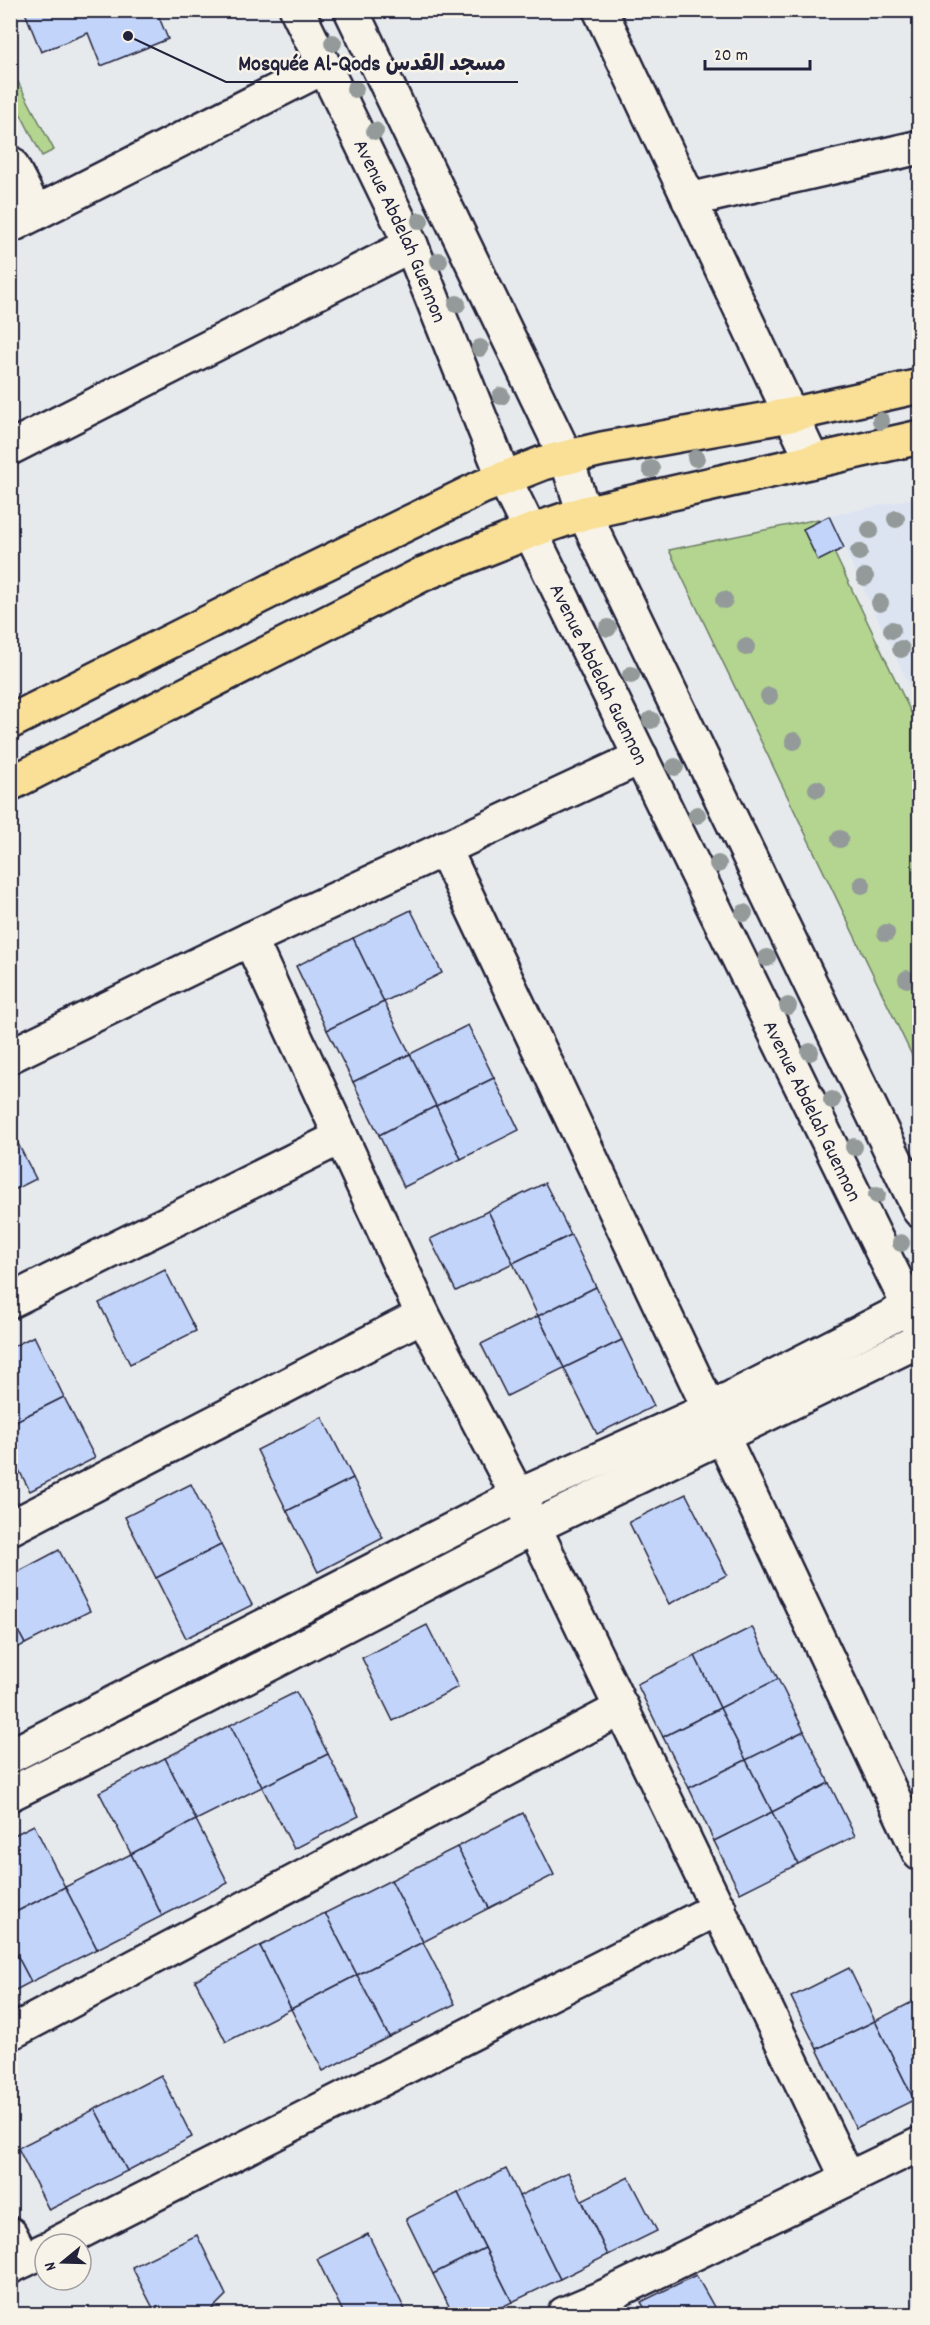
<svg xmlns="http://www.w3.org/2000/svg" width="930" height="2325" font-family="Dekko,'Playpen Sans Arabic',sans-serif">
	<style>
		.built { fill: #dce3f1 }
		.green { fill: #b3d58f; stroke: #6a7c65; stroke-width: 1.5 }
		.building { fill: #c2d4fa; stroke: #22223b; stroke-width: 1.5 }
		.lines { fill: none; stroke-linecap: round; stroke-linejoin: round }
		.minor-casing { stroke: #22223b; stroke-width: 38 }
		.major-casing { stroke: #22223b; stroke-width: 38 }
		.minor { stroke: #f7f3e8; stroke-width: 33 }
		.major { stroke: #f9e096; stroke-width: 33 }
		.tree { fill: #939a99 }
		.labels { text-anchor: middle; stroke-width: 5; stroke-linejoin: round; paint-order: stroke }
		.street-label { font-size: 21px; fill: #22223b; stroke: #f7f3e8 }
		.leader { fill: none; stroke: #22223b; stroke-width: 2 }
		.callout-dot { fill: #22223b; stroke: #f7f3e8; stroke-width: 2 }
		.callout-label { font-size: 22px; text-anchor: middle; font-weight: bold; fill: #22223b; stroke: #f7f3e8; stroke-width: 5; stroke-linejoin: round; paint-order: stroke }
	</style>
	<rect width="100%" height="100%" fill="#e7eaed"/>
	<filter id="ink" filterUnits="userSpaceOnUse"><feTurbulence type="fractalNoise" baseFrequency=".0167" numOctaves="2"/><feDisplacementMap in="SourceGraphic" scale="12" xChannelSelector="R" yChannelSelector="G"/><feConvolveMatrix kernelMatrix="1 2 1 2 8 2 1 2 1" color-interpolation-filters="sRGB"/></filter>
	<g filter="url(#ink)">
		<!-- built -->
		<polygon class="built" points="919,497 919,706 829,516"/>
		<!-- green -->
		<g class="green">
			<polygon points="10,67 54,150 42,156 11,95"/>
			<polygon points="818,519 919,729 919,1070 669,550"/>
		</g>
		<!-- building -->
		<g class="building">
			<polygon points="24,10 156,10 168,39 101,66 88,33 41,52"/>
			<polygon points="829,516 844,548 818,561 803,529"/>
			<polygon points="411,910 442,973 384,1002 353,938"/>
			<polygon points="353,938 384,1002 327,1030 296,966"/>
			<polygon points="384,1002 410,1054 353,1082 327,1030"/>
			<polygon points="468,1025 494,1078 436,1106 410,1054"/>
			<polygon points="410,1054 436,1106 379,1135 353,1082"/>
			<polygon points="494,1078 519,1130 461,1159 436,1106"/>
			<polygon points="436,1106 461,1159 404,1187 379,1135"/>
			<polygon points="10,1128 36,1179 10,1192"/>
			<polygon points="545,1183 571,1235 513,1263 488,1211"/>
			<polygon points="488,1211 513,1263 456,1291 430,1239"/>
			<polygon points="571,1235 596,1287 538,1316 513,1263"/>
			<polygon points="165,1270 196,1331 130,1364 99,1303"/>
			<polygon points="596,1287 622,1340 564,1368 538,1316"/>
			<polygon points="538,1316 564,1368 507,1396 481,1344"/>
			<polygon points="34,1336 64,1397 10,1424 10,1348"/>
			<polygon points="622,1340 654,1406 597,1434 564,1368"/>
			<polygon points="64,1397 95,1458 30,1491 10,1453 10,1424"/>
			<polygon points="322,1417 353,1478 287,1511 257,1450"/>
			<polygon points="353,1478 383,1538 318,1572 287,1511"/>
			<polygon points="191,1484 221,1545 156,1578 125,1517"/>
			<polygon points="686,1494 727,1575 669,1604 629,1522"/>
			<polygon points="221,1545 252,1605 186,1638 156,1578"/>
			<polygon points="59,1550 90,1611 25,1644 10,1616 10,1576"/>
			<polygon points="10,1616 25,1644 10,1651"/>
			<polygon points="427,1625 458,1687 393,1721 362,1658"/>
			<polygon points="752,1627 778,1679 720,1708 695,1656"/>
			<polygon points="695,1656 720,1708 663,1737 637,1684"/>
			<polygon points="778,1679 804,1731 746,1760 720,1708"/>
			<polygon points="296,1692 328,1754 262,1787 230,1725"/>
			<polygon points="720,1708 746,1760 689,1788 663,1737"/>
			<polygon points="230,1725 262,1787 196,1820 165,1758"/>
			<polygon points="804,1731 829,1783 772,1812 746,1760"/>
			<polygon points="328,1754 359,1816 294,1849 262,1787"/>
			<polygon points="165,1758 196,1820 131,1854 99,1792"/>
			<polygon points="746,1760 772,1812 714,1841 689,1788"/>
			<polygon points="829,1783 855,1836 798,1864 772,1812"/>
			<polygon points="772,1812 798,1864 740,1893 714,1841"/>
			<polygon points="523,1813 554,1875 489,1908 457,1847"/>
			<polygon points="196,1820 228,1883 162,1916 131,1854"/>
			<polygon points="34,1825 65,1887 10,1915 10,1837"/>
			<polygon points="457,1847 489,1908 423,1942 391,1880"/>
			<polygon points="131,1854 162,1916 97,1949 65,1887"/>
			<polygon points="391,1880 423,1942 357,1975 325,1913"/>
			<polygon points="65,1887 97,1949 31,1982 10,1942 10,1915"/>
			<polygon points="325,1913 357,1975 291,2009 260,1946"/>
			<polygon points="10,1942 31,1982 10,1993"/>
			<polygon points="423,1942 455,2004 389,2037 357,1975"/>
			<polygon points="260,1946 291,2009 226,2042 195,1980"/>
			<polygon points="849,1968 875,2021 817,2049 791,1997"/>
			<polygon points="357,1975 389,2037 323,2071 291,2009"/>
			<polygon points="920,1998 920,2097 914,2100 875,2021"/>
			<polygon points="875,2021 914,2100 856,2128 817,2049"/>
			<polygon points="161,2075 192,2137 127,2171 95,2109"/>
			<polygon points="95,2109 127,2171 49,2210 18,2148"/>
			<polygon points="506,2169 560,2279 512,2302 458,2193"/>
			<polygon points="568,2172 608,2255 560,2279 519,2196"/>
			<polygon points="629,2177 657,2231 608,2255 582,2200"/>
			<polygon points="458,2193 485,2248 433,2274 406,2219"/>
			<polygon points="368,2234 407,2314 344,2314 317,2259"/>
			<polygon points="197,2235 226,2295 207,2314 156,2314 132,2267"/>
			<polygon points="485,2248 512,2302 488,2314 453,2314 433,2274"/>
			<polygon points="696,2275 718,2314 648,2314 641,2302"/>
		</g>
		<g class="lines">
			<!-- minor casing -->
			<g class="minor-casing">
				<g id="minor">
					<path id="s1" d="M297 10 411 245 504 478 920 1329"/>
					<polyline points="351,10 566,457 584,513 920,1211"/>
					<polyline points="600,10 812,460"/>
					<polyline points="10,163 36,213"/>
					<polyline points="689,200 920,147"/>
					<polyline points="10,226 324,67"/>
					<polyline points="10,448 411,245"/>
					<polyline points="444,848 920,1854"/>
					<polyline points="250,939 423,1315 534,1527 848,2179"/>
					<polyline points="10,1056 250,939 641,757"/>
					<polyline points="10,1301 341,1137"/>
					<polyline points="10,1528 423,1315"/>
					<polyline points="10,1756 518,1496 708,1410 908,1308"/>
					<polyline points="10,1794 204,1698 534,1527 920,1340"/>
					<polyline points="10,2033 622,1708"/>
					<polyline points="10,2234 24,2260"/>
					<polyline points="56,2244 719,1908"/>
					<polyline points="10,2267 45,2250"/>
					<polyline points="564,2314 604,2297 920,2144"/>
				</g>
			</g>
			<!-- major casing -->
			<g class="major-casing">
				<g id="major">
					<polyline points="10,722 308,572 482,487 543,463 602,449 790,415 920,386"/>
					<polyline points="10,784 423,574 531,531 584,513 920,437"/>
				</g>
			</g>
			<!-- minor -->
			<use href="#minor" class="minor"/>
			<!-- major -->
			<use href="#major" class="major"/>
		</g>
		<!-- trees -->
		<g class="tree">
			<circle cx="333" cy="43" r="9"/>
			<circle cx="355" cy="89" r="9"/>
			<circle cx="375" cy="131" r="9"/>
			<circle cx="420" cy="221" r="9"/>
			<circle cx="439" cy="261" r="9"/>
			<circle cx="457" cy="304" r="9"/>
			<circle cx="480" cy="348" r="9"/>
			<circle cx="501" cy="396" r="9"/>
			<circle cx="881" cy="421" r="9"/>
			<circle cx="696" cy="458" r="9"/>
			<circle cx="651" cy="469" r="9"/>
			<circle cx="896" cy="519" r="9"/>
			<circle cx="870" cy="530" r="9"/>
			<circle cx="859" cy="552" r="9"/>
			<circle cx="865" cy="577" r="9"/>
			<circle cx="724" cy="600" r="9"/>
			<circle cx="880" cy="603" r="9"/>
			<circle cx="608" cy="628" r="9"/>
			<circle cx="892" cy="630" r="9"/>
			<circle cx="746" cy="647" r="9"/>
			<circle cx="901" cy="649" r="9"/>
			<circle cx="631" cy="675" r="9"/>
			<circle cx="769" cy="696" r="9"/>
			<circle cx="651" cy="720" r="9"/>
			<circle cx="794" cy="741" r="9"/>
			<circle cx="675" cy="767" r="9"/>
			<circle cx="817" cy="789" r="9"/>
			<circle cx="697" cy="815" r="9"/>
			<circle cx="840" cy="839" r="9"/>
			<circle cx="718" cy="864" r="9"/>
			<circle cx="862" cy="885" r="9"/>
			<circle cx="744" cy="913" r="9"/>
			<circle cx="886" cy="933" r="9"/>
			<circle cx="767" cy="958" r="9"/>
			<circle cx="907" cy="979" r="9"/>
			<circle cx="788" cy="1006" r="9"/>
			<circle cx="810" cy="1052" r="9"/>
			<circle cx="832" cy="1100" r="9"/>
			<circle cx="854" cy="1147" r="9"/>
			<circle cx="877" cy="1195" r="9"/>
			<circle cx="901" cy="1243" r="9"/>
		</g>
	</g>
	<g class="labels">
		<!-- street labels -->
		<g class="street-label">
			<text dy="7" stroke="none"><textPath href="#s1" startOffset="244">Avenue Abdelah Guennon</textPath></text>
			<text dy="7" stroke="none"><textPath href="#s1" startOffset="730">Avenue Abdelah Guennon</textPath></text>
			<text dy="7" stroke="none"><textPath href="#s1" startOffset="1216">Avenue Abdelah Guennon</textPath></text>
		</g>
	</g>
	<!-- callouts -->
	<path class="leader" d="M128 36L226 82H518"/>
	<circle class="callout-dot" cx="128" cy="36" r="6"/>
	<g class="callout-label">
		<text x="372" y="70">Mosquée Al-Qods مسجد القدس</text>
	</g>
	<!-- margin -->
	<rect width="930" height="2325" fill="none" stroke="#f7f3e8" stroke-width="36"/>
	<rect x="18" y="18" width="894" height="2289" fill="none" stroke="#22223b" stroke-width="2" filter="url(#ink)"/>
	<!-- north arrow -->
	<g transform="translate(63 2262) rotate(251)"><circle r="28" fill="#f7f3e8" stroke="#a29fa3" stroke-width="1.5"/>
	<path d="M0-4.5L10 22L0 15L-10 22Z" fill="#22223b"/>
	<text y="-9" font-size="16" font-weight="bold" text-anchor="middle" fill="#22223b">N</text>
	</g>
	<!-- scale -->
	<path d="M705 60v9h105v-9" fill="none" stroke="#22223b" stroke-width="3"/>
	<text x="714" y="60" font-size="18" fill="#22223b" stroke="#f7f3e8" stroke-width="4.5" paint-order="stroke">20 m</text>
</svg>
